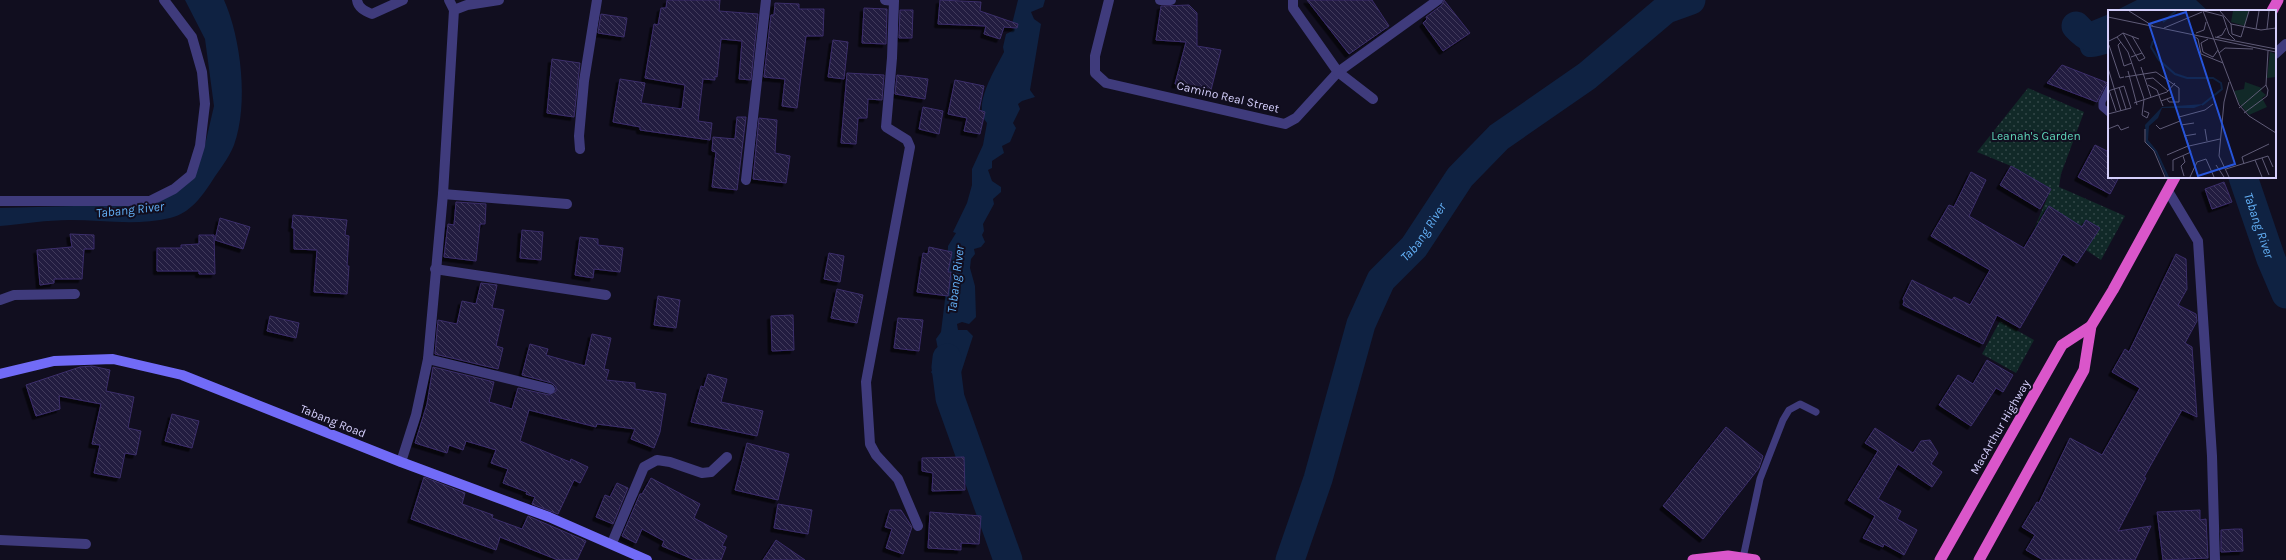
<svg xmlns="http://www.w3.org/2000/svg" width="2286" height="560" font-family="Karla,sans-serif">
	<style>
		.park { fill: url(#park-dots) }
		.water { fill: #0f2242 }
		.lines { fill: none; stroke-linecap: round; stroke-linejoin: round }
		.river { stroke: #0f2242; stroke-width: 29 }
		.building { fill: url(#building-back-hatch); stroke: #3b2e6a; filter: url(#shadow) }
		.service { stroke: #3f3b7c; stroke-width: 7 }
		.minor { stroke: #3f3b7c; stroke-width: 10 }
		.tertiary { stroke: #3f3b7c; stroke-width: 10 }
		.secondary { stroke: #716bf7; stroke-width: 10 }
		.trunk { stroke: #da56ca; stroke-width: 11 }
		.labels { text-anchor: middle; stroke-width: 4; stroke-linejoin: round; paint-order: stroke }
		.street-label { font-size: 12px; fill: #d5cffc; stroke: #110e1f }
		.park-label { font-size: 12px; fill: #5fd8bb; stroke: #110e1f }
		.water-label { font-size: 13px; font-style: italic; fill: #63b0f6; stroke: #110e1f }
		.inset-river { fill: none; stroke: #0f2242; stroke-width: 2 }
		.inset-road { fill: none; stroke: #5f5b77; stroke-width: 1 }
		.view { fill: #2654da; fill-opacity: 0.15; stroke: #2654da; stroke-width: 2 }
		.inset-edge { fill: none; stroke: #d5cffc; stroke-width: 2 }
	</style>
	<defs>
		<pattern id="park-dots" width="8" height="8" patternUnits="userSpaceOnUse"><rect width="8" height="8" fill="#112928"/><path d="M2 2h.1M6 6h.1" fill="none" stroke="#334748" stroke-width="1.8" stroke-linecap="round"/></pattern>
		<pattern id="building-back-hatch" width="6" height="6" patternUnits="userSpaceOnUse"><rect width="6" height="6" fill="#231b3f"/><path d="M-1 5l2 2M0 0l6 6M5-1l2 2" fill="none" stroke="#423b5c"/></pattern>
		<filter id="shadow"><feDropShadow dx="-3.5" dy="3.5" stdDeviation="0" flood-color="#0009"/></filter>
	</defs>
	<rect width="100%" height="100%" fill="#110e1f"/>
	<!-- park -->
	<g class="park">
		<polygon points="2028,88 2084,112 2061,174 2059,187 2125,216 2101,260 2086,250 2077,263 2031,236 2051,189 2011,166 1977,152"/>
		<polygon points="2000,321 2034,340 2016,373 1982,354"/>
	</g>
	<!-- water -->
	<g class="water">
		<path d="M185 0H224C241 38 249 105 234 145 229 158 219 170 212 181 201 198 190 213 170 218 137 226 102 220 70 220 47 220 23 224 0 226V208L111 205 178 191 204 149 214 106 205 39Z"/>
		<path d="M1018 0H1045L1043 7 1031 12 1034 19 1041 24 1030 90 1035 97 1022 101 1018 104 1020 109 1013 123 1016 128 1010 142 1002 146 1004 153 992 161V168L988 170 992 181 1001 187V192L993 199 994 204 983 224 984 231 982 235 985 242 981 247 974 249 975 254 971 259 970 268 975 286 976 317 969 324 962 322 957 324 958 330H967L973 336 958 382 950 398 931 372 940 360 936 339 941 332 947 283 948 246 956 233 953 232 967 203 972 185V169L983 145 987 123C971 107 996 68 1004 52L1003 47 1006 34 1012 31 1014 27 1012 24Z"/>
		<polygon points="2137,0 2196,0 2208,11 2115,11"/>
		<path d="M2109 14V53C2079 63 2080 55 2077 27Z"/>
		<polygon points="2234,177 2251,177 2259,204 2261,224 2248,213"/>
	</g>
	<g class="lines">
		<!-- river -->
		<g class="river">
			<path d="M2076 26C2087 38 2093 41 2109 35"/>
			<path id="s1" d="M2243 177 2271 259 2286 294"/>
			<polyline points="947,358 946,367 950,398 1008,560"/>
			<path id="s2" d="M1290 560 1318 479 1361 324 1381 280 1414 247 1460 177 1499 137 1587 76 1666 9 1691 0"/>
		</g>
	</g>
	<!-- building -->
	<g class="building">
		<polygon points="667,0 720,0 719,11 758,14 751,80 739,79 742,41 721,39 717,77 715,76 715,80 703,79 698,121 712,123 710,140 640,130 640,127 613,122 620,79 645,83 641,103 682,109 685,85 645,78 654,24 658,25 661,8 666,8"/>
		<polygon points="940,0 981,2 980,11 1018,24 1017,28 1004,27 1000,39 984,34 986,26 938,24"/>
		<polygon points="1307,0 1372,0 1389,26 1349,54"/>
		<polygon points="1444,0 1470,33 1443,51 1423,23 1427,19 1426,17 1442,5"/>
		<polygon points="775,3 799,4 799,9 824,9 823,36 806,36 797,108 782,106 785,79 764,77 771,15 774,15"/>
		<polygon points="1189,5 1197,13 1197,46 1221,50 1211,90 1175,84 1186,42 1156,40 1161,6"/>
		<polygon points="864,8 887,9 886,44 862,43"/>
		<polygon points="900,10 913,10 912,38 899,38"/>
		<polygon points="601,14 627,18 624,37 598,33"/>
		<polygon points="833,40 848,42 844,79 828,77"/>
		<polygon points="552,59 580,63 574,117 547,113"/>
		<polygon points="2062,65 2108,83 2105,86 2097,102 2047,83"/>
		<polygon points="847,73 884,75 882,100 868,99 867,118 858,118 856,144 841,143"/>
		<polygon points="897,75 928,79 925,99 895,94"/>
		<polygon points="955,80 984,86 979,110 985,112 980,134 964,131 967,118 948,114"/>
		<polygon points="923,107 943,111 939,134 919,129"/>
		<polygon points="737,117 746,117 737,190 712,187 716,152 712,151 713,137 735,139"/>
		<polygon points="759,118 777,120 775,153 790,156 786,183 753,179"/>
		<polygon points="2095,145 2109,152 2109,177 2119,177 2110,194 2078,177"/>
		<polygon points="2011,166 2051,189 2040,209 2000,185"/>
		<polygon points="1971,172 1986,180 1969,216 2024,248 2049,206 2082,227 2086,220 2100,228 2077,263 2063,254 2020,328 1997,315 1983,344 1903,305 1904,301 1903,299 1912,280 1952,300 1954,297 1970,305 1990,270 1931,236 1949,205 1954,207"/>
		<polygon points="2224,182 2232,202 2212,209 2205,189"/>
		<polygon points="456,202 486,204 485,224 480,224 476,261 444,257 448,224 454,225"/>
		<polygon points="293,215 347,220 345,235 349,236 347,266 349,266 347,294 314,292 317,250 294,249 294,228 292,228"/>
		<polygon points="220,218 250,227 243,249 215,240"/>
		<polygon points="522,230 543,232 541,260 520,258"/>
		<polygon points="70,234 94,235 94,249 84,249 82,279 54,279 54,283 40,285 37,250 72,247"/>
		<polygon points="199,235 214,235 215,274 199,274 199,271 157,271 157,248 181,248 181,245 199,244"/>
		<polygon points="580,237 598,239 598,245 623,248 620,272 594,269 593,278 575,275"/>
		<polygon points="929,247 952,252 948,272 951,272 948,296 917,292 923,253 928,254"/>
		<polygon points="829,253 844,256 840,282 824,279"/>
		<polygon points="2176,254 2186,259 2187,289 2178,305 2196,314 2197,321 2185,343 2192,347 2197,417 2182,410 2144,477 2146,478 2118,531 2151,526 2135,560 2043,560 2026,550 2035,535 2022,527 2037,502 2039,503 2070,438 2102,455 2140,388 2112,372 2125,349 2129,352"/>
		<polygon points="481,283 497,285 492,308 504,310 496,346 503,348 498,369 435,354 438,320 457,324 462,301 476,304"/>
		<polygon points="837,289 863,295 857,323 831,318"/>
		<polygon points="658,296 680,300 676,328 654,325"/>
		<polygon points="793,315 794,350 772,351 771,316"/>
		<polygon points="270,316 299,323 296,338 267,331"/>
		<polygon points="898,318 923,320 919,351 894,348"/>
		<polygon points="592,334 611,338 604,369 609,370 606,380 635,383 635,389 666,394 660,432 654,448 631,439 635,429 597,424 596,427 529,410 520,441 570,462 571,459 588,467 580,483 574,480 558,514 532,504 535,497 526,494 527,492 503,483 508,469 491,463 496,450 466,441 463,450 449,445 447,453 415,443 427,404 433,367 494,382 489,402 512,409 518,388 549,395 556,391 556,387 552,383 522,375 530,344 548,349 546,355 585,366"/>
		<polygon points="1987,360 2013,375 2003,392 1996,388 1971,426 1939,405 1958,375 1973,384"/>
		<polygon points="92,366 110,370 106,391 134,397 128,428 141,431 136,455 125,453 120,478 94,473 100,445 92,444 101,404 59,396 60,409 36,416 26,385 80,367"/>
		<polygon points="708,374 727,379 721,402 763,411 757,436 691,422 701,386 704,387"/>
		<polygon points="172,414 199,421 192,448 165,441"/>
		<polygon points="1726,427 1763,456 1759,468 1703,539 1663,506"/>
		<polygon points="1875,428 1913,453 1921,441 1930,440 1938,453 1931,464 1942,472 1932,487 1898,464 1878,499 1901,511 1897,519 1917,530 1904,555 1884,544 1883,547 1863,538 1875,516 1848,500 1878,451 1865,443"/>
		<polygon points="747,443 789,454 778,500 735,490"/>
		<polygon points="964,457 965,490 932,491 933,473 922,471 922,458"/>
		<polygon points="424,477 465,493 462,504 493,515 492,518 522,529 528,516 586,541 577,560 558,560 500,537 496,550 411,519"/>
		<polygon points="651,478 700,504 694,518 727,536 722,546 726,547 721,560 695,560 662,546 664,541 642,529 636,543 622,536 640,494 642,494"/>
		<polygon points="617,483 628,488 613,524 596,517 605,495 610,497"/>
		<polygon points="778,504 812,510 808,534 774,528"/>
		<polygon points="890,510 901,510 912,527 903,554 886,548 892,529 885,527"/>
		<polygon points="2200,510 2200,520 2206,519 2208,558 2163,560 2157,512"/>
		<polygon points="930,512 981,516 979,544 961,543 961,550 928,548"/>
		<polygon points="2235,529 2242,529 2243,551 2221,552 2221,530"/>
		<polygon points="776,540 805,560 763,560"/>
	</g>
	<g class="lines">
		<!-- service -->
		<g class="service">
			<polyline points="2109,88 2102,102 2102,107 2109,113"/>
			<polyline points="1743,558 1760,479 1783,420 1789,410 1800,404 1816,412"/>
		</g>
		<!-- minor -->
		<g class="minor">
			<path d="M357 0C358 8 365 11 372 14L403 0"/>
			<polyline points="449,0 454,10"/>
			<polyline points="885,0 894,1 892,58 886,127 907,140 910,147 866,382 870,444 876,455 898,479 918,526"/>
			<polyline points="1109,0 1095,56 1095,73 1106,83 1285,124 1296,118 1338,72 1438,0"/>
			<polyline points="1160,0 1171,0"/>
			<polyline points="1293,0 1293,8 1338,72 1373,99"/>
			<polyline points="580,149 579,136 584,81 597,0"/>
			<polyline points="746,180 766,0"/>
			<polyline points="443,194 567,204"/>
			<polyline points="0,201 150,201 174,189 191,175 200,146 205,104 202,72 192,37 164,0"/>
			<polyline points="435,269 606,295"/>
			<polyline points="0,300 14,295 75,294"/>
			<polyline points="428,359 550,389"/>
			<polyline points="401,462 416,415 428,359 443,194 454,10 467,5 499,0"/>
			<polyline points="0,540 86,544"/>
			<polyline points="612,543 644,467 657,460 670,462 702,473 711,472 727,457"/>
		</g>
		<!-- tertiary -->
		<g class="tertiary">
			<polyline points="2275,54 2286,44"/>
			<polyline points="2168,191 2198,241 2212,456 2215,560"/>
		</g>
		<!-- secondary -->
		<polyline class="secondary" points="0,374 54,361 113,359 182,375 401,462 549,517 647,560"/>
		<!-- trunk -->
		<g class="trunk">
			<polyline points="2272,11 2278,0"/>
			<polyline points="1693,560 1728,556 1755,560"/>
			<polyline points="1940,560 2062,345 2091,326"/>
			<polyline points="1979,560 2084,370 2091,326 2113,290 2175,177"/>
		</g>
	</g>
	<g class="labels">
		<!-- street labels -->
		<g class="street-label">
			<text transform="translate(1228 97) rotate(13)" y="4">Camino Real Street</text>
			<text transform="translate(333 421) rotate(22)" y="4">Tabang Road</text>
			<text transform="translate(2000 427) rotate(-60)" y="4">MacArthur Highway</text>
		</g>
		<!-- park labels -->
		<g class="park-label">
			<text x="2036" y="140">Leanah's Garden</text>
		</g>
		<!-- water labels -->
		<g class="water-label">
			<text transform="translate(130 209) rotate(-6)" y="5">Tabang River</text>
			<text dy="5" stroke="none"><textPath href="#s1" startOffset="51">Tabang River</textPath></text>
			<text dy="5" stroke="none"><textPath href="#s2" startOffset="359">Tabang River</textPath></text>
			<text transform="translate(955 279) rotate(-83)" y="5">Tabang River</text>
		</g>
	</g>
	<!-- overview -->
	<g transform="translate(2108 10)">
		<rect width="168" height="168" fill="#110e1f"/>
		<path d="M125 1H141L137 16 123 12ZM162 42 168 44V67L159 68ZM137 72 154 78 153 81 158 85 154 88 159 97 141 105 131 93 126 81 136 79Z" fill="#112928"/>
		<path d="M96 94 86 98H54L50 108 41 116 40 130 49 141 61 167H58L48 143 38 133 37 115 54 97Z" fill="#0f2242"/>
		<path class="inset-river" d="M55 12 68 1M45 31 43 37 51 50 67 64 79 68H105L113 73 114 79 94 95"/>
		<path class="inset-road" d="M21 1 45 16M95 1 131 95 141 106 168 123M96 1 115 6 121 24 127 30M112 1 123 14 153 20 168 18M0 7 168 42M123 14 124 24 133 27 141 1M56 18 94 2M148 19 151 1M159 19 161 1M15 23 31 29M88 23 96 20 98 12M86 26 90 29 93 44 115 53M9 27 15 23 31 51 37 48 34 43M107 27 168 39M109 27 114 25 118 18M100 29 93 33 95 42 105 47 110 40M1 31 9 27 20 42 36 89 34 105 39 108 41 103 36 101M13 32 10 35 16 56 24 53M1 35 12 68 16 67M111 43 117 38 145 39M23 47 34 43 24 26M33 57 43 87M0 58 13 101M20 61 29 95M17 67 48 62 71 78V92H61L59 89M38 69 45 68 60 81M40 75 49 80 53 91M11 77 18 99M1 80 8 101M0 81 16 76 23 98 0 104M26 93 59 82 67 73M105 94 97 100 71 107 72 111 81 136 112 129M55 96 53 91 64 87 66 92M131 98 158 75 160 41M136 103 159 86 160 80 158 75M48 115 52 119 72 111M73 115 86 113M0 119 10 115 13 120 21 117M37 119V132L46 141 57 167M97 119 99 131M76 126 88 124M59 145 80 136M75 146 77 152 73 156 76 166M154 148 161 165M147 150 154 167M136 154 134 147 161 134M108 155 116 167M118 159 160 146 165 157M65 161V150L83 142 80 137M82 167 89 152 98 149 106 167M121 167 111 146 116 92 121 72"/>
		<path class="view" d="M78 2 127 154 90 166 41 14Z"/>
		<rect width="168" height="168" class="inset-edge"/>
	</g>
</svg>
